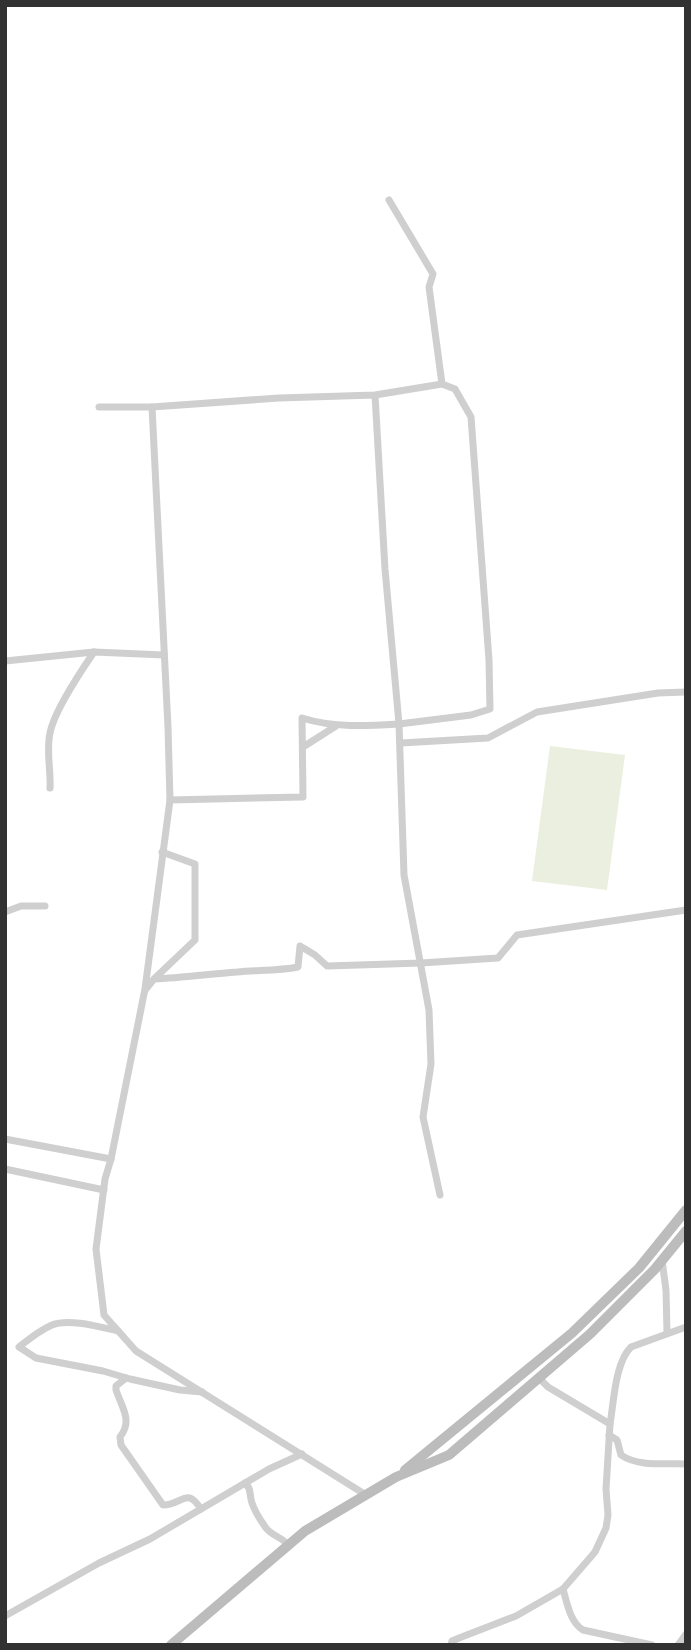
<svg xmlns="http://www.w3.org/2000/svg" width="691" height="1650" font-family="'Fira Sans',sans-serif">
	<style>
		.park { fill: #eaefe0 }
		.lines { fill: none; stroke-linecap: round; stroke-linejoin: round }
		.street { stroke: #cfcfcf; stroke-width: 7 }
		.secondary { stroke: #bcbcbc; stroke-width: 10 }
	</style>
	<rect width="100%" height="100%" fill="#fff"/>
	<!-- park -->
	<polygon class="park" points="550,746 625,755 607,890 532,881"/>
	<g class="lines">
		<!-- street -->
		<g class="street">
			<polyline points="389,200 433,274 429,287 442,384"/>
			<polyline points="99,407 152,407 279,398 375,395 442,384 455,389 471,417 489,660 490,709 471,715 399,724 385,569 375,395"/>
			<polyline points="152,407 168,727 170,800 145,989 111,1159 105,1179 96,1249 104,1315 136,1351 366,1495"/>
			<polyline points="5,661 94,652 164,655"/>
			<polyline points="401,743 488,738 537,712 658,693 686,692"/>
			<polyline points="303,747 336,726"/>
			<path d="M50 788C51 770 46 751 50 733 54 711 81 671 94 652"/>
			<path d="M170 800 303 797 302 718C334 728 366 726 399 724L404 875 429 1010 431 1064 423 1117 440 1195"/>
			<polyline points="5,912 21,906 45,906"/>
			<polyline points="155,978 195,940 195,864 162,852"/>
			<path d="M146 989 154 979C182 978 209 974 237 972 257 970 278 971 298 967L300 946 315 955 327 966 421 963 498 958 517 935 686 910"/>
			<polyline points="5,1139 111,1159"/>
			<polyline points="5,1169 104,1190"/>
			<polyline points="662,1260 666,1290 667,1333"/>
			<path d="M118 1331C100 1327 69 1318 52 1325 40 1330 29 1339 19 1347L36 1358 103 1371 130 1379 180 1390 202 1392"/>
			<path d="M126 1378 116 1386V1390C122 1408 133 1421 120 1437L121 1445 163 1505C183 1505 186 1486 201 1509"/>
			<path d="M539 1378 548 1387 610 1424 606 1489 608 1515 606 1528 595 1552 563 1589C567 1603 570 1622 583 1630L652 1645"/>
			<path d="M610 1424C614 1401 615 1363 631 1347L686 1327"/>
			<path d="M609 1435 617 1440 621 1455C638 1467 666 1463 686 1464"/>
			<path d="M245 1483C252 1489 249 1495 252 1503 255 1512 261 1521 266 1528 272 1536 282 1537 288 1545"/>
			<polyline points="5,1616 99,1563 150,1539 269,1469 302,1454"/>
			<polyline points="451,1645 452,1641 459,1638 516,1616 563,1589"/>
			<polyline points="678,1645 686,1634"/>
		</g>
		<!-- secondary -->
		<g class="secondary">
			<polyline points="405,1470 572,1333 639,1268 686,1210"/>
			<polyline points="171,1645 305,1531 396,1477 449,1455 590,1334 655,1269 686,1231"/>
		</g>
	</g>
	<!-- border -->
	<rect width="691" height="1650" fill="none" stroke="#323232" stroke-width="14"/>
</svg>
